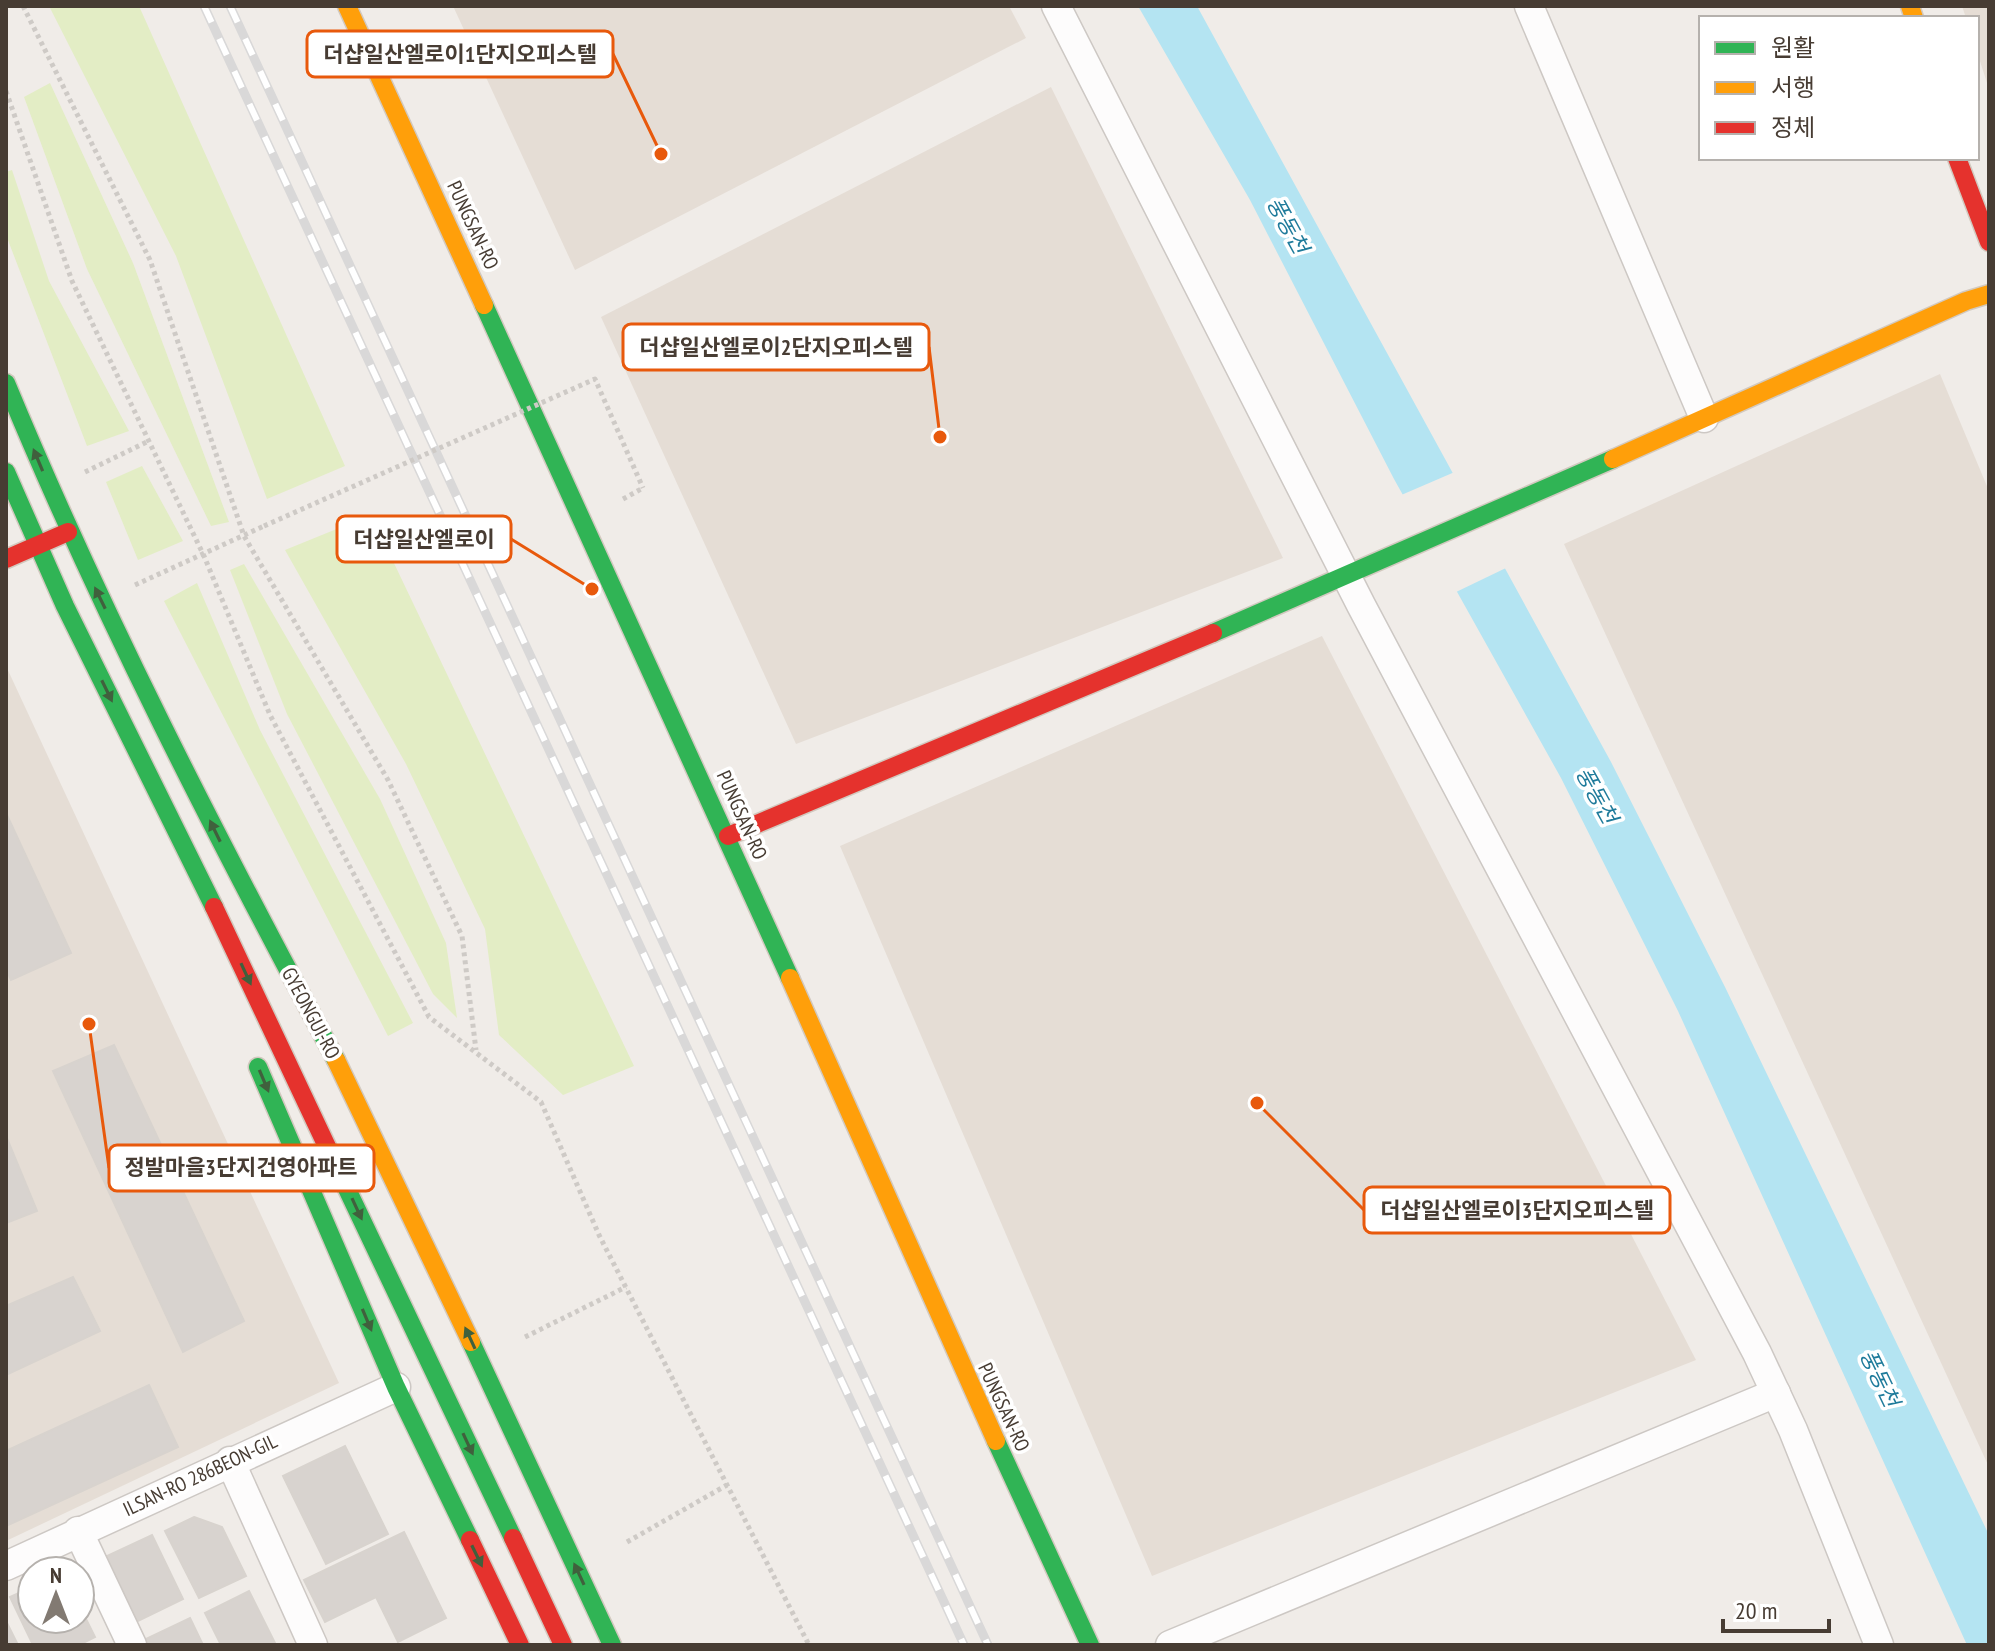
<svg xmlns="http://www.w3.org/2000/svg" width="1995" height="1651" font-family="'PT Sans Narrow','Noto Sans KR',sans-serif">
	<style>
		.residential { fill: #e5ddd5 }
		.green { fill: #e3edc5 }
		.water { fill: #b4e4f2 }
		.pier { fill: #f0ece8 }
		.building { fill: #d8d3cf; stroke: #d8d3ce; stroke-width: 2 }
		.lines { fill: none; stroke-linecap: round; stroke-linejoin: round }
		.street-casing { stroke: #cdc8c4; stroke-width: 31 }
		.fast-casing { stroke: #d2c9bf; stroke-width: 21 }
		.slow-casing { stroke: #d2c9bf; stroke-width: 21 }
		.jam-casing { stroke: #d2c9bf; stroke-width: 21 }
		.path { stroke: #cecac6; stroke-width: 5; stroke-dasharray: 4 4; stroke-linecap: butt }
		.street { stroke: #fdfcfc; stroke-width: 28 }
		.fast { stroke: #30b455; stroke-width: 18 }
		.slow { stroke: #ff9f0a; stroke-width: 18 }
		.jam { stroke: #e5322d; stroke-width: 18 }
		.rail-casing { stroke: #d9d8d8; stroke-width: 9 }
		.rail { stroke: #fff; stroke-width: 6; stroke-dasharray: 18; stroke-linecap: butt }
		.path-bridge { stroke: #cecac6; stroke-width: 5; stroke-dasharray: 4 4; stroke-linecap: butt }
		.oneway { fill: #40603d }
		.labels { text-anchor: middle; stroke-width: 7; stroke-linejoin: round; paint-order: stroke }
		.street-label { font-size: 20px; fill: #473c33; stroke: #fff }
		.water-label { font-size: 22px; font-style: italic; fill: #1f7b9b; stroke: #fff }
		.leader { fill: none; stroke: #e8590c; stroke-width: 3 }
		.callout-dot { fill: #e8590c; stroke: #fff; stroke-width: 3 }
		.callout { fill: #fff; stroke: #e8590c; stroke-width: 3 }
		.callout-label { font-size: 22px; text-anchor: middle; font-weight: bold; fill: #473c33 }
	</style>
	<rect width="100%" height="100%" fill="#f0ece8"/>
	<!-- residential -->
	<g class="residential">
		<polygon points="453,6 1009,6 1026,38 575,270"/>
		<polygon points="1962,6 1989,6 1989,89 1977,52 1977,18 1966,18"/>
		<polygon points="1051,87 1283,558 796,744 601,317"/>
		<polygon points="1940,374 1989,491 1989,1467 1564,544"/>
		<polygon points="1322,636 1696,1360 1152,1576 840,846"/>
		<polygon points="6,666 339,1383 6,1541"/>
	</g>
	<!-- green -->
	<g class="green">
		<polygon points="49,6 139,6 345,466 267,499 176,256"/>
		<polygon points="50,83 133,263 229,522 211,526 87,269 24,97"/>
		<polygon points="12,170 49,281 129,431 87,446 6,235 6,172"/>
		<polygon points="142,466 183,541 138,560 106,482"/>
		<polygon points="371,515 634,1066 563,1095 499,1035 485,929 406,764 285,550"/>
		<polygon points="244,564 380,799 446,943 457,1018 433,994 287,714 230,570"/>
		<polygon points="197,583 260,730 413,1023 388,1036 164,601"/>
	</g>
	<!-- water -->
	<polygon class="water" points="1138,6 1197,6 1611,762 1725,987 1989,1535 1989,1645 1967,1645 1678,1011 1561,778 1394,479 1250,200"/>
	<!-- pier -->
	<polygon class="pier" points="1457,471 1508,567 1454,593 1399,496"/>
	<!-- building -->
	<g class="building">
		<polygon points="6,813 71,953 11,980 6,969"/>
		<polygon points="114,1045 244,1321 183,1352 53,1071"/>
		<polygon points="6,1136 37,1211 6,1223"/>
		<polygon points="73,1277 100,1331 6,1375 6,1306"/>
		<polygon points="149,1385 178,1447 6,1526 6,1451"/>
		<polygon points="345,1446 388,1534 326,1564 283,1476"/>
		<polygon points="194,1517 222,1527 246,1576 199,1598 165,1531"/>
		<polygon points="404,1532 446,1618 398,1642 376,1597 325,1622 304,1580"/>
		<polygon points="152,1535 183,1599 136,1622 105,1557"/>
		<polygon points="32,1587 32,1619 80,1619 80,1607 95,1637 79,1645 33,1645 10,1597"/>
		<polygon points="249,1591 276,1645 221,1645 205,1613"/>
		<polygon points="190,1618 203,1645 147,1645 144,1640"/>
		<polygon points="6,1621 18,1645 6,1645"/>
	</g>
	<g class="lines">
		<!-- street casing -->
		<g class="street-casing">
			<g id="street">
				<polyline points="1056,6 1361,605 1757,1353 1793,1430 1879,1645"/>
				<polyline points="1529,6 1704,418"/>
				<polyline points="230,1461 313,1645"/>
				<polyline points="78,1531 132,1645"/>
				<polyline points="6,1566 396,1387"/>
				<polyline points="1170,1645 1776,1393"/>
			</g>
		</g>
		<!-- fast casing -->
		<g class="fast-casing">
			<g id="fast">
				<polyline points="484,305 790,978"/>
				<path d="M6 383C102 615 217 838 336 1060"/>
				<polyline points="6,472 65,606 214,907"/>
				<polyline points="1213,633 1613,459"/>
				<polyline points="258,1067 396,1387 470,1540"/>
				<polyline points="339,1172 513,1538"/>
				<polyline points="471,1342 612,1645"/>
				<polyline points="996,1441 1090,1645"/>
			</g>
		</g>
		<!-- slow casing -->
		<g class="slow-casing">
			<g id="slow">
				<polyline points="347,6 484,305"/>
				<polyline points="1910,6 1914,18"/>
				<polyline points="1613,459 1966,301 1989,294"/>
				<polyline points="790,978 996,1441"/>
				<polyline points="336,1060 471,1342"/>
			</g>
		</g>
		<!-- jam casing -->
		<g class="jam-casing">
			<g id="jam">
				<polyline points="1957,158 1989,242"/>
				<polyline points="6,559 68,532"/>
				<polyline points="728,836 1213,633"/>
				<polyline points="214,907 339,1172"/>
				<polyline points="513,1538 563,1645"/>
				<polyline points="470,1540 520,1645"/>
			</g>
		</g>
		<!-- path -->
		<g class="path">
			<polyline points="23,6 150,260 244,536 388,780 462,936 476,1050"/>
			<polyline points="6,91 72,281 204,556 270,715 429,1017 541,1102 599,1235 809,1645"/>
			<polyline points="85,472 149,441"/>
			<polyline points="623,499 643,488"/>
			<polyline points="135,585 264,526"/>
			<polyline points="525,1337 626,1287"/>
			<polyline points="627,1542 727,1485"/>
		</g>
		<!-- street -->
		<use href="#street" class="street"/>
		<!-- fast -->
		<use href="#fast" class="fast"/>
		<!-- slow -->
		<use href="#slow" class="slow"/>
		<!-- jam -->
		<use href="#jam" class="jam"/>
		<!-- rail casing -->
		<g class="rail-casing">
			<g id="rail">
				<polyline points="204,6 964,1645"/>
				<polyline points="230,6 988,1645"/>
			</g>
		</g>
		<!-- rail -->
		<use href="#rail" class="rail"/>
		<!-- path-bridge -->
		<polyline class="path-bridge" points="264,526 595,379 643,488"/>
	</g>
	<!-- one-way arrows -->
	<defs><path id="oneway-solid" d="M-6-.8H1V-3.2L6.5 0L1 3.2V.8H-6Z" transform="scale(2)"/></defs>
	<g class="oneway">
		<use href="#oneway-solid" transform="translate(38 460) rotate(-113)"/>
		<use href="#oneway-solid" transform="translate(100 598) rotate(-116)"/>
		<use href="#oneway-solid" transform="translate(107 691) rotate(64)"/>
		<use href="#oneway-solid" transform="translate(215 831) rotate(-116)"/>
		<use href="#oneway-solid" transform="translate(246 974) rotate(65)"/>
		<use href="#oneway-solid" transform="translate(264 1081) rotate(67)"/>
		<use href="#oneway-solid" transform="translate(357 1209) rotate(65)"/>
		<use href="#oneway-solid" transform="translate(367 1320) rotate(67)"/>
		<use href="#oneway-solid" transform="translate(470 1338) rotate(-115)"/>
		<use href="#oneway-solid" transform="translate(468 1444) rotate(65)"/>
		<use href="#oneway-solid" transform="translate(477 1556) rotate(64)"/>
		<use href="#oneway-solid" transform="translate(579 1574) rotate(-115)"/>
	</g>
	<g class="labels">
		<!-- street labels -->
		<g class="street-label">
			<text transform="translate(473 225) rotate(65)" y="7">PUNGSAN-RO</text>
			<text transform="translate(742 815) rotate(66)" y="7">PUNGSAN-RO</text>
			<text transform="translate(311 1013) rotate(62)" y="7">GYEONGUI-RO</text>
			<text transform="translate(1004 1407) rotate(65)" y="7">PUNGSAN-RO</text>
			<text transform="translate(200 1475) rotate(-25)" y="7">ILSAN-RO 286BEON-GIL</text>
		</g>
		<!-- water labels -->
		<g class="water-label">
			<text transform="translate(1288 225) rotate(61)" y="8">풍동천</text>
			<text transform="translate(1597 795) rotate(61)" y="8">풍동천</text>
			<text transform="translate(1880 1378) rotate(64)" y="8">풍동천</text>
		</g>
	</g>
	<!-- callouts -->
	<path class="leader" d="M661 154L613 54M940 437L929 347M592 589L511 539M89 1024L109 1168M1257 1103L1364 1210"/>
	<g class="callout-dot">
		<circle cx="661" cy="154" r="8"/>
		<circle cx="940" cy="437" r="8"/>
		<circle cx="592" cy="589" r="8"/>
		<circle cx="89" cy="1024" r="8"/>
		<circle cx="1257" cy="1103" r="8"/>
	</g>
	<g class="callout">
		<rect x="307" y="31" width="306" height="46" rx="8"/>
		<rect x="623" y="324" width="306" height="46" rx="8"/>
		<rect x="337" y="516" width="174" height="46" rx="8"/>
		<rect x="109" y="1145" width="265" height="46" rx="8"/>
		<rect x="1364" y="1187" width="306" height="46" rx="8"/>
	</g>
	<g class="callout-label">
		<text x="460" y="62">더샵일산엘로이1단지오피스텔</text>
		<text x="776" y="355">더샵일산엘로이2단지오피스텔</text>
		<text x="424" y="547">더샵일산엘로이</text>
		<text x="241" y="1175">정발마을3단지건영아파트</text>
		<text x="1517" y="1218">더샵일산엘로이3단지오피스텔</text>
	</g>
	<!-- border -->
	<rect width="1995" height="1651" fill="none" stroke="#473c33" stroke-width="16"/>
	<!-- legend -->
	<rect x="1699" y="16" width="280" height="144" fill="#ffffff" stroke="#b5b1ad" stroke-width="2"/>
	<rect x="1715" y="42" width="40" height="12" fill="#30b455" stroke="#b5b1ad" stroke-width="2"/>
	<text x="1771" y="56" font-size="24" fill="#473c33">원활</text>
	<rect x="1715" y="82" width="40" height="12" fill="#ff9f0a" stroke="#b5b1ad" stroke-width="2"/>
	<text x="1771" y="96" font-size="24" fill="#473c33">서행</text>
	<rect x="1715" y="122" width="40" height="12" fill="#e5322d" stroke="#b5b1ad" stroke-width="2"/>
	<text x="1771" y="136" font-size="24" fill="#473c33">정체</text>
	<!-- north arrow -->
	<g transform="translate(56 1595)"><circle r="38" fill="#ffffff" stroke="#b5b1ad" stroke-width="2"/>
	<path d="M0-6L14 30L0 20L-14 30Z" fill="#827a72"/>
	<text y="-12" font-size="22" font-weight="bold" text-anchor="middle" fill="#473c33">N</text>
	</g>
	<!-- scale -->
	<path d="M1723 1619v12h106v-12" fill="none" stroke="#473c33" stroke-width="4"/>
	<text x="1735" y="1619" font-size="24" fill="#473c33" stroke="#ffffff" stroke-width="6" paint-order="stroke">20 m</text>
</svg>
